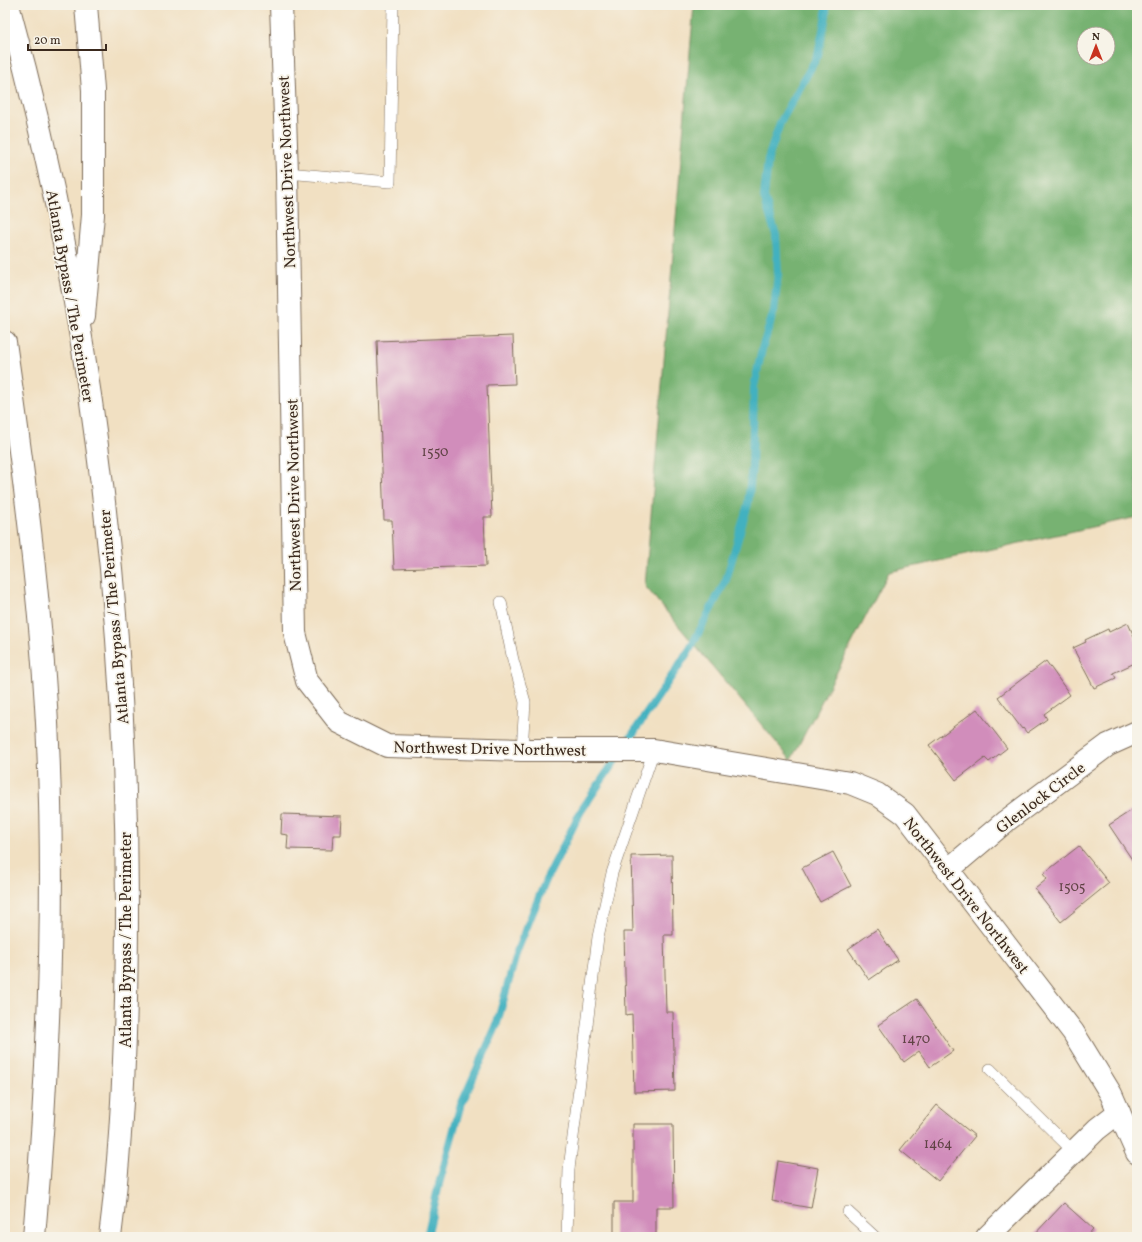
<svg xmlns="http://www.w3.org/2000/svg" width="1142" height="1242" font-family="Vollkorn,serif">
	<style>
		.forest { fill: #77b272; stroke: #596e48; fill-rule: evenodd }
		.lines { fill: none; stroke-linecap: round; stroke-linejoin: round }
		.stream { stroke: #43b1c0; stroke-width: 8 }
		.building { fill: #d18dbb }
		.lane-casing { stroke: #7b6a57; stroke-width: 12 }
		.street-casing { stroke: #7b6a57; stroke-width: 24 }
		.secondary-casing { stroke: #7b6a57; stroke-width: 24 }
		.highway-casing { stroke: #7b6a57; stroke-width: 24 }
		.lane { stroke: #fff; stroke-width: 11 }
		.street { stroke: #fff; stroke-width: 22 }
		.secondary { stroke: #fff; stroke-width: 22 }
		.highway { stroke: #fff; stroke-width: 22 }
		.labels { text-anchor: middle; stroke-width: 3.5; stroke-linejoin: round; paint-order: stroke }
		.number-label { font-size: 14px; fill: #604345 }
		.street-label { font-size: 16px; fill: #3b2a1e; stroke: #f7f3e8 }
	</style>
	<rect width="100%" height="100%" fill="#f7f3e8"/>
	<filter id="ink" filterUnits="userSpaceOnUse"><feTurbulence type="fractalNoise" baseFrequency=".025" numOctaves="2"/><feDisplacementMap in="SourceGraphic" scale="8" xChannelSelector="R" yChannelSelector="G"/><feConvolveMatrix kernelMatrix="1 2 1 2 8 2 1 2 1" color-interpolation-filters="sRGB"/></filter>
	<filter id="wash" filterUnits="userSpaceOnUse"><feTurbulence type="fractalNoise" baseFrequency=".012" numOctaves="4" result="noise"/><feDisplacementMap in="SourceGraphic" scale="16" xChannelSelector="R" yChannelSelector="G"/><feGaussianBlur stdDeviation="0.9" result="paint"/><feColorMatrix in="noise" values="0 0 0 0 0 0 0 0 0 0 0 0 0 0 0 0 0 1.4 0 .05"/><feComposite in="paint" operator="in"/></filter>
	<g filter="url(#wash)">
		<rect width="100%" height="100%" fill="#f1e0c2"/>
		<!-- forest -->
		<path class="forest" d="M694 5H1137V517L889 572 791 760 645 586ZM1084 34H1108V58H1084Z"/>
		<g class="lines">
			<!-- stream -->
			<polyline class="stream" points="427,1237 439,1184 460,1107 496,1027 517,951 546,880 581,811 690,649 726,580 748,504 752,466 754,387 762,349 774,311 778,273 776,235 764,197 768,159 780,123 818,55 826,16 826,5"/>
		</g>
		<g id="blocks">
			<!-- building -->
			<g class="building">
				<polygon points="513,336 515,384 487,385 492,517 484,517 486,566 394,569 392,520 384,520 377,341"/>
				<polygon points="1128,623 1137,643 1137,662 1113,673 1116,678 1094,688 1073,648 1086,642 1085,640 1108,629 1109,632"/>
				<polygon points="1046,661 1070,695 1044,714 1047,719 1027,733 1023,728 1022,729 998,697"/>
				<polygon points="977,709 1007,748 989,762 985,758 956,780 929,745"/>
				<polygon points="1132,810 1135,814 1137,812 1137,867 1109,825"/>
				<polygon points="282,814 342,816 341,835 333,835 332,850 287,849 288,835 281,834"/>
				<polygon points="1079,846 1109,883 1061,922 1035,889 1047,879 1043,874"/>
				<polygon points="833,852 851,886 820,902 802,868"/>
				<polygon points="672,855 673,935 664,935 666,1012 673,1012 675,1091 634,1092 632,1014 626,1015 624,932 633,932 631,856"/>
				<polygon points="877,929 898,960 869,980 848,949"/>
				<polygon points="917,999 953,1051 930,1067 919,1051 904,1062 878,1025"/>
				<polygon points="937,1105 975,1136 938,1181 900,1150"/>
				<polygon points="633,1124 673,1124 674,1207 656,1207 656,1237 614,1237 614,1202 633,1202"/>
				<polygon points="778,1161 818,1168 811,1208 772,1201"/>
				<polygon points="1064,1203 1093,1229 1086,1237 1032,1237"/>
			</g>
		</g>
	</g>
	<g filter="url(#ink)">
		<use href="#blocks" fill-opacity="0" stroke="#7b6a57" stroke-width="1"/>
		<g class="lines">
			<!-- lane casing -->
			<g class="lane-casing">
				<g id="lane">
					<polyline points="287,173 390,182 393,5"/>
					<polyline points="501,602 513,660 525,702 522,750"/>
					<polyline points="990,1069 1074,1152"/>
					<polyline points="848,1212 875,1237"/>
					<polyline points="567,1237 569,1169 598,937 612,873 654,750"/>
				</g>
			</g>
			<!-- street casing -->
			<g class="street-casing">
				<g id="street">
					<polyline points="948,870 1006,821 1108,745 1137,732"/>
					<polyline points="987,1237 1097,1129 1119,1112"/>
				</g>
			</g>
			<!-- secondary casing -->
			<g class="secondary-casing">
				<polyline id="secondary" points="281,5 287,173 295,633 307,681 339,722 387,746 522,750 654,750 850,783 877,794 905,814 1073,1032 1111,1094 1137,1153"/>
			</g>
			<!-- highway casing -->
			<g class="highway-casing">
				<g id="highway">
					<path d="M8 5C89 297 127 604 127 907 127 1017 124 1128 110 1237"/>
					<polyline points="84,316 93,215 93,90 86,5"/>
					<path d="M5 342C23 468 40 596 47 723 56 894 49 1067 34 1237"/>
				</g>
			</g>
			<!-- lane -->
			<use href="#lane" class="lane"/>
			<!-- street -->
			<use href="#street" class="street"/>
			<!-- secondary -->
			<use href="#secondary" class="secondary"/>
			<!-- highway -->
			<use href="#highway" class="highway"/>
		</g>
	</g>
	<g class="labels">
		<!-- number labels -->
		<g class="number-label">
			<text x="435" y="456">1550</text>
			<text x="1072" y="891">1505</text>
			<text x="916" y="1043">1470</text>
			<text x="938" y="1148">1464</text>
		</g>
		<!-- street labels -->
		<g class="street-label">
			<text transform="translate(286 172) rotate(-92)" y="6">Northwest Drive Northwest</text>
			<text transform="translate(71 296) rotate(80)" y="6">Atlanta Bypass / The Perimeter</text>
			<text transform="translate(293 495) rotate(-91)" y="6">Northwest Drive Northwest</text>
			<text transform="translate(113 617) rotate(-95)" y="6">Atlanta Bypass / The Perimeter</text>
			<text transform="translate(490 748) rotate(1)" y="6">Northwest Drive Northwest</text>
			<text transform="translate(1040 797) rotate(-37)" y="6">Glenlock Circle</text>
			<text transform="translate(967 895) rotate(52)" y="6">Northwest Drive Northwest</text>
			<text transform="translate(125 940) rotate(-90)" y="6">Atlanta Bypass / The Perimeter</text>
		</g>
	</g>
	<!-- margin -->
	<rect width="1142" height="1242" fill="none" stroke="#f7f3e8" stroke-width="20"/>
	<!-- north arrow -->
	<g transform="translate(1096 46)"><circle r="19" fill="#f7f3e8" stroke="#aca397"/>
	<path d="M0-3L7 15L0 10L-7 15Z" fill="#c8321e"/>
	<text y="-6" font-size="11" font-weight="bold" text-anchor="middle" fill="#3b2a1e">N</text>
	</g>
	<!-- scale -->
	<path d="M28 44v6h78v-6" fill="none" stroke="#3b2a1e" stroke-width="2"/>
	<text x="34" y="44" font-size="12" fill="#3b2a1e" stroke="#f7f3e8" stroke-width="3" paint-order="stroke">20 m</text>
</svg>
